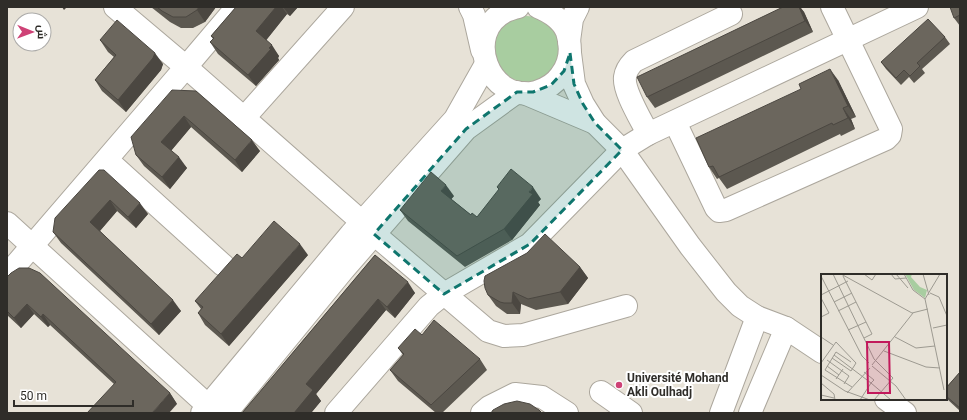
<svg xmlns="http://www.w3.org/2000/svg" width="967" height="420" font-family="Roboto,Cairo,sans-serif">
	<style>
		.green { fill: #a8cda0 }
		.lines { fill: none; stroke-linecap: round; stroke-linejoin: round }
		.minor-casing { stroke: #aca79d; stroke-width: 24 }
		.minor { stroke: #fff; stroke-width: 22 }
		.wall { fill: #5c5850 }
		.shaded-wall { fill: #4b4741 }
		.building { fill: #6b665d; stroke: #4b4741 }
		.marked { fill: #0f766e; fill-opacity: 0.2; stroke: #0f766e; stroke-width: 3; stroke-dasharray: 8 5; stroke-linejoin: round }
		.poi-dot { fill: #ce4276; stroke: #fff; stroke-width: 1.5 }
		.labels { text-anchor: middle; stroke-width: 4; stroke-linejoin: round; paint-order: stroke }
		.poi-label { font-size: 12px; font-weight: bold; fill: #2f2d29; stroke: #fff; text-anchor: start }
		.inset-road { fill: none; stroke: #9d9a91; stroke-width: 1 }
		.view { fill: #c2185b; fill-opacity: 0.15; stroke: #c2185b; stroke-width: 2 }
		.inset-edge { fill: none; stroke: #2f2d29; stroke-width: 2 }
	</style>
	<rect width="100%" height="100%" fill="#e7e2d7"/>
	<!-- green -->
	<circle class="green" cx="527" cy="49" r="33"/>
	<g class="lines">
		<!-- minor casing -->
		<g class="minor-casing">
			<g id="minor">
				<polyline points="115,7 186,67 237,7"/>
				<polyline points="470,7 474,15 482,50"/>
				<path d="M518 7C514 8 510 9 506 11 462 32 489 105 536 92 546 89 555 84 561 75 571 62 572 48 567 32 562 19 550 12 538 7"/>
				<polyline points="569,41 572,19 578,7"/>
				<polyline points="570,53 574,84 583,104 595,123 622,150 690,246 726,292 740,306 757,317 786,328 822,352"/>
				<polyline points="524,93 595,123"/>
				<polyline points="244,118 362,222"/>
				<polyline points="675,122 716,208 719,211 726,210 886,139 890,135 891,129 832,7"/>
				<path d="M648 134C642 121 623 91 625 77 626 70 629 66 634 61L731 14"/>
				<polyline points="107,160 223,265"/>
				<polyline points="7,223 216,413"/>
				<polyline points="374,234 488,331 504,336 523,335 626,306"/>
				<polyline points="7,275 186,67 244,118 343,7"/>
				<polyline points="601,392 631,413"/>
				<polyline points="886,399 905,413"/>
				<polyline points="202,413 351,234 455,119 486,64"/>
				<polyline points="226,413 344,269 466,129 517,92"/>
				<polyline points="336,413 429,306 444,294 530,244 622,150 648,134 917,7"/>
				<polyline points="482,413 489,407 515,394 542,397 567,413"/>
				<polyline points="721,413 757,317"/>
				<polyline points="750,413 786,328"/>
			</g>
		</g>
		<!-- minor -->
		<use href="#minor" class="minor"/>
	</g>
	<!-- wall -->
	<g class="wall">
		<polygon points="151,7 216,7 205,22 193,28 181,28 170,22"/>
		<polygon points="236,7 298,7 290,16 287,14 266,40 279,56 278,58 279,60 256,86 218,54 210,42 213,39 211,36"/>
		<polygon points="783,7 800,7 804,12 813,32 655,108 647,97"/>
		<polygon points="960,7 960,26 954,18"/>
		<polygon points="945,37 950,44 922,69 925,73 914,83 909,77 901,85 886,69 881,62"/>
		<polygon points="100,40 163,64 161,70 126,112 102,91 95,80 114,57 108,52"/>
		<polygon points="838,80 856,117 851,119 855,129 841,136 840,134 727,189 719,178 717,179 709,167"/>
		<polygon points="172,90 260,151 242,172 191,127 171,151 187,168 170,189 144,166 136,155"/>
		<polygon points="99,170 148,214 136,228 117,211 100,231 181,311 159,335 61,243 53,232"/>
		<polygon points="497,187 541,199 538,202 540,205 512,240 465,267 408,221 400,210 454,196 451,199 471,215 477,217 499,190"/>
		<polygon points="308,255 229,346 205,325 198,313 201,309 195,301 242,258"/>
		<polygon points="375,255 415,293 395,318 386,310 316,394 321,401 311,413 242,413"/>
		<polygon points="580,267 588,278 568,304 536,310 521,304 520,314 507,314 496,306 488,295"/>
		<polygon points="7,277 170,393 177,404 114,384 50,325 48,327 34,314 21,328 7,315"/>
		<polygon points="422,335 480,359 487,370 442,413 436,413 398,381 390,370 403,355 398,348"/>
		<polygon points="960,372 960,411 946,398 946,388"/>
	</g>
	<!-- shaded-wall -->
	<g class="shaded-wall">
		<polygon points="62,7 67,7 64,10"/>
		<polygon points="199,7 216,7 205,22 197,10"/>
		<polygon points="276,7 282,7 287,14 264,43 256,31"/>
		<polygon points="283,7 298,7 290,16"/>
		<polygon points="799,7 800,7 804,12 813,32 805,21"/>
		<polygon points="272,45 279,56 278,58 279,60 256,86 248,75"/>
		<polygon points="155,53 163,64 161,70 126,112 118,100"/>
		<polygon points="830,69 838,80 856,117 848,106"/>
		<polygon points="843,108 851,119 855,129 848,118"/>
		<polygon points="184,116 191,127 169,153 161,142"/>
		<polygon points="252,140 260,151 242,172 235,160"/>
		<polygon points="179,157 187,168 170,189 162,177"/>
		<polygon points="446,185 454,196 449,202 441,191"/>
		<polygon points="533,187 541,199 538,202 540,205 512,240 504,229"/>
		<polygon points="110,200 117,211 98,233 90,222"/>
		<polygon points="140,203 148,214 136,228 128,217"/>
		<polygon points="300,244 308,255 229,346 221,334"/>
		<polygon points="580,267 588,278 568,304 560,292"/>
		<polygon points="408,282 415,293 395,318 387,307"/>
		<polygon points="513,292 521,304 520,314 512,303"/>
		<polygon points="378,299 386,310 316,394 321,401 311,413 294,413 306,384"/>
		<polygon points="173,300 181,311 159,335 151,324"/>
		<polygon points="27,304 34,314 21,328 14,318"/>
		<polygon points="43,314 50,325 48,327 41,317"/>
		<polygon points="170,393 177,404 169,413 152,413"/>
	</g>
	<!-- building -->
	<g class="building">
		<polygon points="157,7 199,7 197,10 186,17 173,17 162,11"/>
		<polygon points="236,7 276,7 256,31 272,45 269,48 271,49 248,75 210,42 214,38 211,36"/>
		<polygon points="783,7 799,7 805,21 647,97 637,77"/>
		<polygon points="950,7 960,7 960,15 954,18"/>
		<polygon points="928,19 945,37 917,63 920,66 910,76 904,70 896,78 881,62"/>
		<polygon points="117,20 155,53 153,58 118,100 95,80 116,55 100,40"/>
		<polygon points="830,69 848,106 843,108 848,118 833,125 832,123 719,177 713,166 709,167 696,138 801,89 799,84"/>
		<polygon points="172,90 196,91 252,140 235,160 184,116 161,142 179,157 162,177 136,155 131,137"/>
		<polygon points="511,169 533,187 529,192 533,194 504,229 457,256 400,210 431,172 446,185 441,191 471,215 472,213 477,217 499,189 497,187"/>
		<polygon points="99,170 104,170 140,203 128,217 110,200 90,222 173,300 151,324 53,232 55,218"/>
		<polygon points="274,221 300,244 221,334 198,313 203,307 195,301 237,254 242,258"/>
		<polygon points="545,234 580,267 560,292 528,299 513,292 512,303 504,303 500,302 488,295 485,288 484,281 485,276 527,253"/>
		<polygon points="375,255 408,282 387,307 378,299 306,384 313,390 294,413 242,413"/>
		<polygon points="19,268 29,268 40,273 170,393 152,413 87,413 116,382 43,314 41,317 27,304 14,318 7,311 7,277 11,273"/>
		<polygon points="434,320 480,359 431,405 390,370 404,354 398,348 415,329 422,335"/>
		<polygon points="960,372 960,408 946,396 946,388"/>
		<polygon points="517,401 530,404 539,410 542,413 491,413 493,410 504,404"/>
	</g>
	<!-- marked area -->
	<path class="marked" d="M570 53 574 84 583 104 595 123 622 150 530 244 444 294 374 234 466 129 517 92H533L551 85 564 71Z"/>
	<!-- markers -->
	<circle class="poi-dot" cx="619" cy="385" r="4"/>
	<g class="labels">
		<!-- poi labels -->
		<g class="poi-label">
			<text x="627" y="382">Université Mohand<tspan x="627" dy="14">Akli Oulhadj</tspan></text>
		</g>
	</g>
	<!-- overview -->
	<g transform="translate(821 274)">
		<rect width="126" height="126" fill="#e7e2d7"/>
		<path d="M84 0H91L90 3 99 13 106 16 104 24 93 16Z" fill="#a8cda0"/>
		<path class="inset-road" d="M12 0 53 85 72 104 53 126M20 0 91 39 107 35M43 0 51 6 55 0M70 0 74 5 85 4M75 0 87 14M83 0 92 16 104 25M102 0 108 21M119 0 104 25 123 116M0 2 41 82 48 89M22 2 51 60 43 64M109 19 118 23 126 42M0 21 27 7M0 24 8 39 0 43M13 28 31 19M17 37 35 28M112 54 126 51M27 56 45 48M0 63 12 71M74 63 95 74 114 72M63 77 105 93 119 94M13 81 50 109 39 126M6 86 28 102 23 110M30 88 15 78 4 96 31 113M0 89 15 68 35 89 30 97 11 84M51 91 92 39M6 92 18 101M51 92 75 112 85 126M43 98 53 106 50 109 70 126M0 101 24 117 49 126M15 105 22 95M0 109 13 120 14 126M26 119 49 94M0 121 13 124"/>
		<path class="view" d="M46 68H68L69 119H47Z"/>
		<rect width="126" height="126" class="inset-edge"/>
	</g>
	<!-- border -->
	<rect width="967" height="420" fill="none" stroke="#2f2d29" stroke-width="16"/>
	<!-- north arrow -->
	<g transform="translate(32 32) rotate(91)"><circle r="19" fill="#ffffff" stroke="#acaba9"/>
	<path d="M0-3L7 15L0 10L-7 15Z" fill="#ce4276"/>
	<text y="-6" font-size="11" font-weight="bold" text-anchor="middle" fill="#2f2d29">ش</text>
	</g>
	<!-- scale -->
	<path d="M14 400v6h119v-6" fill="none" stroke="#2f2d29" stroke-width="2"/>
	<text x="20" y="400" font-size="12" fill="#2f2d29" stroke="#ffffff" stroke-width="3" paint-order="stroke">50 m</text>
</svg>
